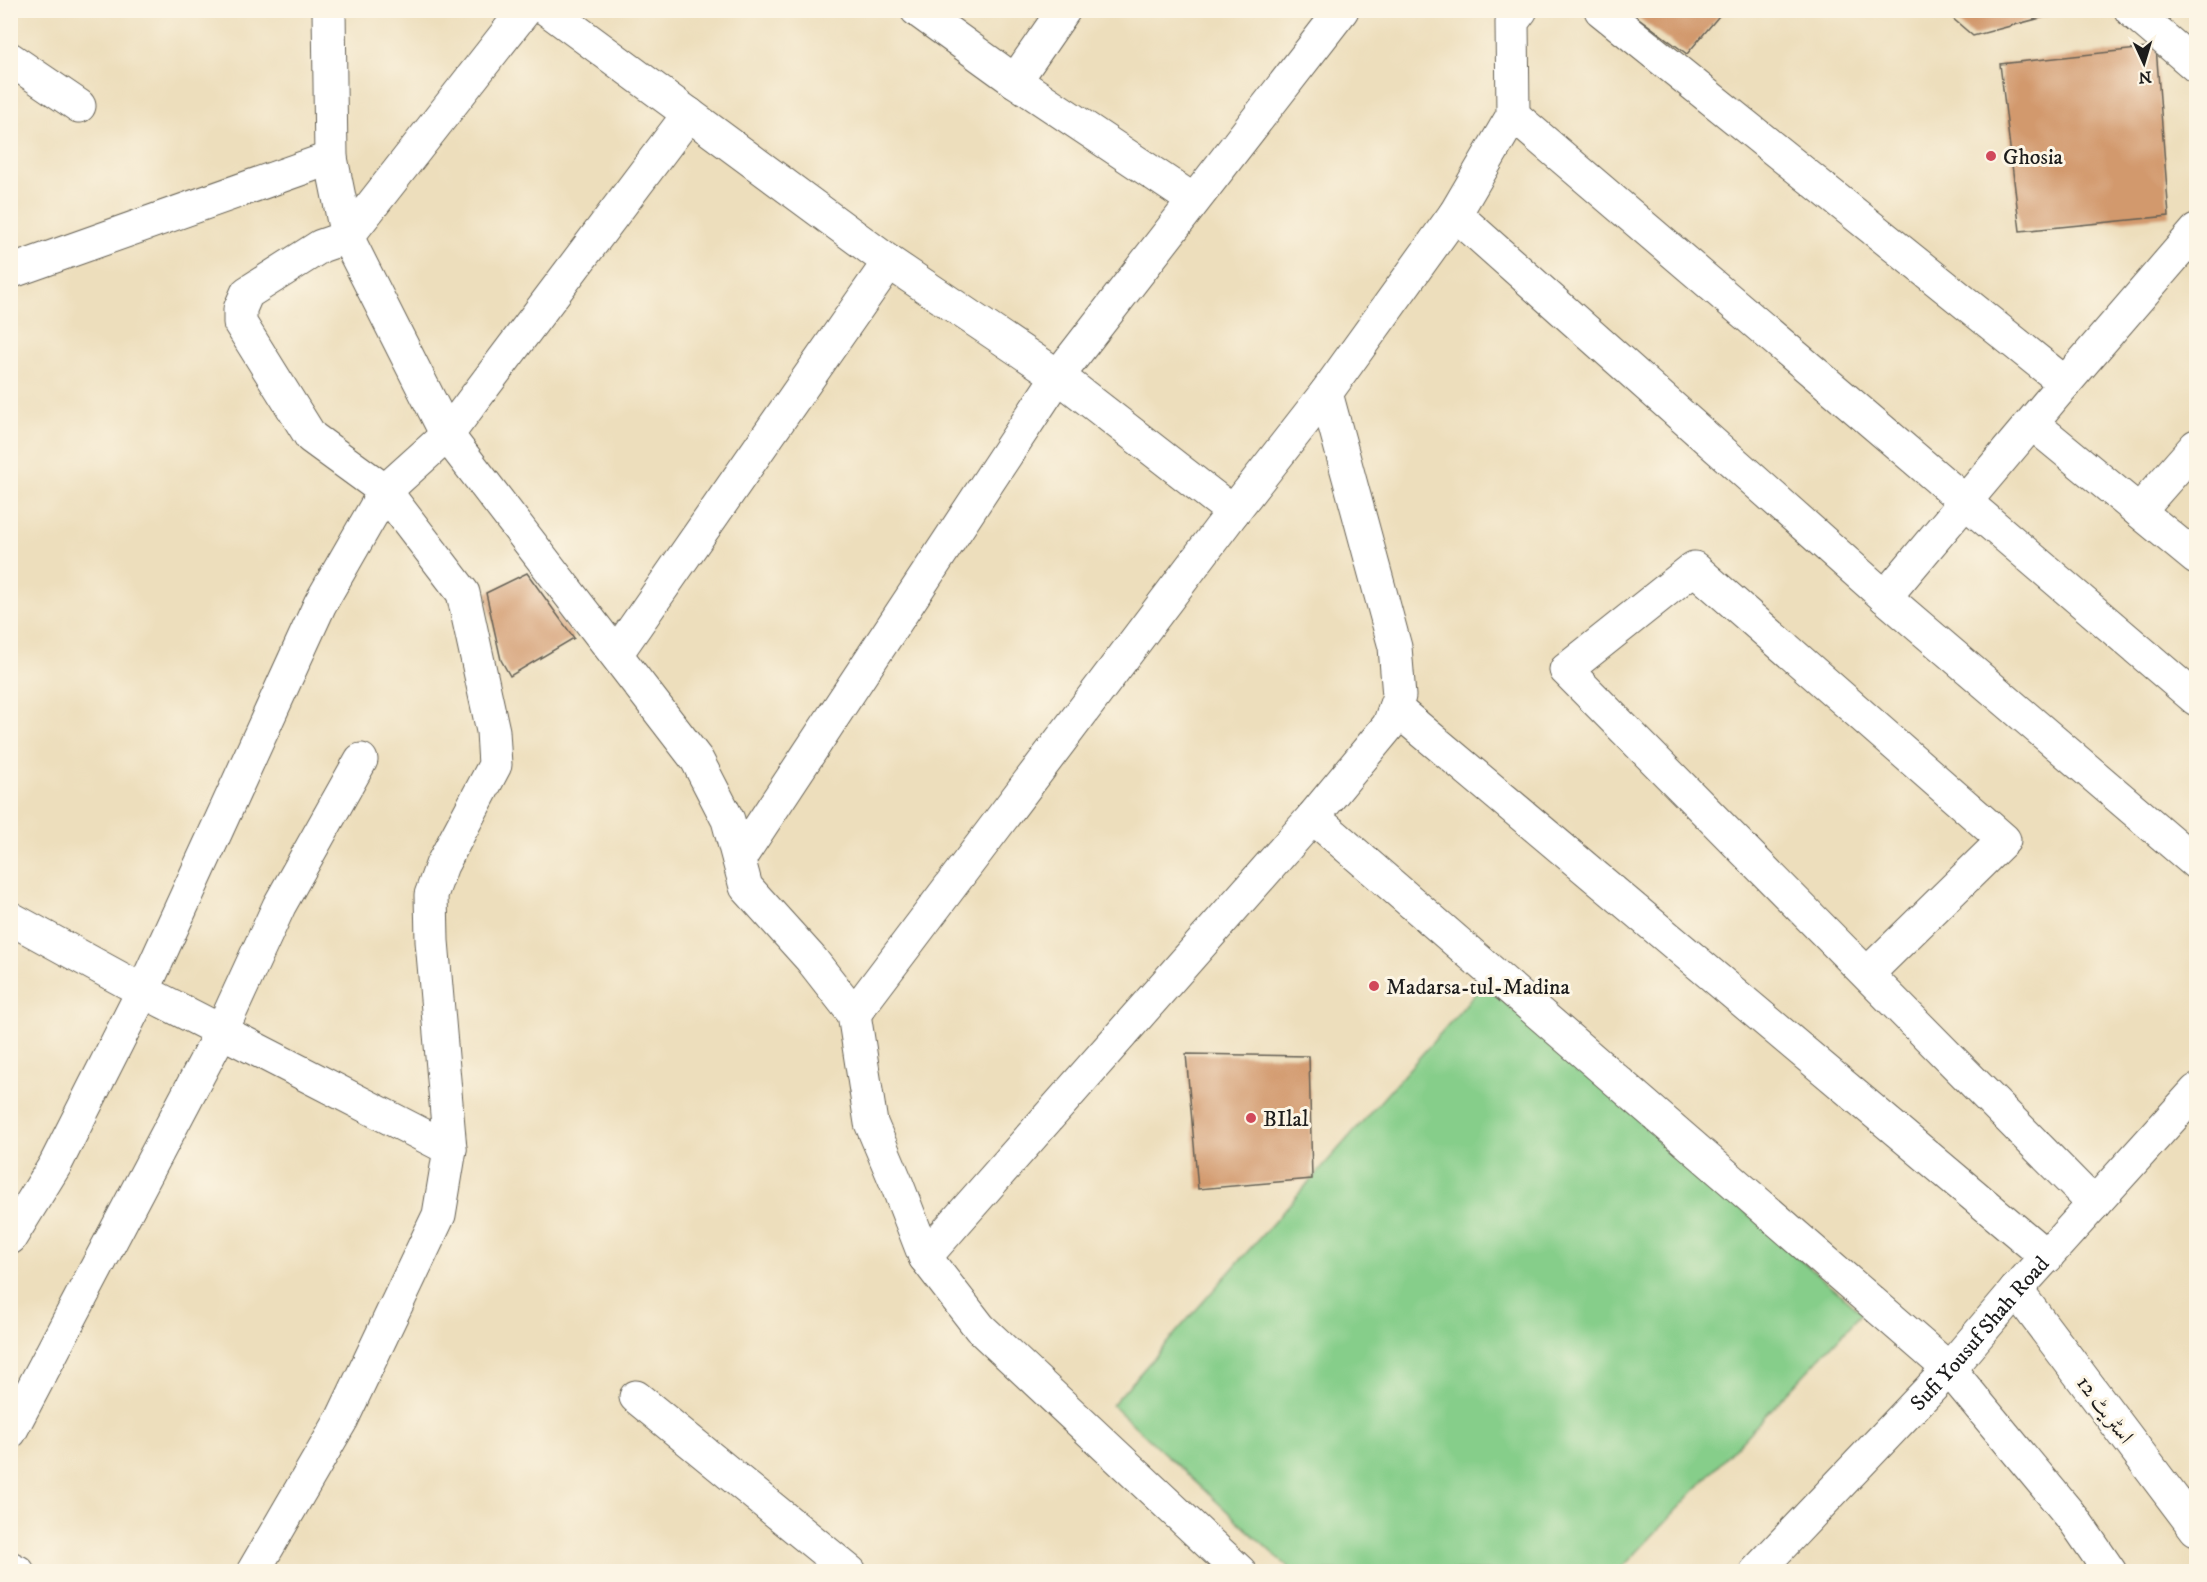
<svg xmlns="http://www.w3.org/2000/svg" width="2207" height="1582" font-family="'IM FELL DW Pica',Amiri,serif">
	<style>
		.green { fill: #86ce8a; stroke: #517553; stroke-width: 1.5 }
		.building { fill: #d2996d }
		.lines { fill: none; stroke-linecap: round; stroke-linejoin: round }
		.street-casing { stroke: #656054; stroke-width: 35 }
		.secondary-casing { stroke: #656054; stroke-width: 35 }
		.street { stroke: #fff; stroke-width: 33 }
		.secondary { stroke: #fff; stroke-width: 33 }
		.poi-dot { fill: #d1495b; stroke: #fcf5e5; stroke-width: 2 }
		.labels { text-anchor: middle; stroke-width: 6; stroke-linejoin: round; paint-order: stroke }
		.poi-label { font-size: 22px; fill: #1c1c1c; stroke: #fcf5e5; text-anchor: start }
		.street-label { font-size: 22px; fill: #1c1c1c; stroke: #fcf5e5 }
	</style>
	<rect width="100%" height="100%" fill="#fcf5e5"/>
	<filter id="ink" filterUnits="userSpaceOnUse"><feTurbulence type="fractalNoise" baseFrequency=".0167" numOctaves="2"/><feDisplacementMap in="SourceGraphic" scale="12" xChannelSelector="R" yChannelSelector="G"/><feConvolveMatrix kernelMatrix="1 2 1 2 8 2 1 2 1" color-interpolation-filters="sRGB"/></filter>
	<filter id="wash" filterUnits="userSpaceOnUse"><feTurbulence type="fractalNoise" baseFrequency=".008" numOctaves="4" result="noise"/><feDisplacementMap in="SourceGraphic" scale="24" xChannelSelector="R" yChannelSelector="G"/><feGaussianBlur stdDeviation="1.35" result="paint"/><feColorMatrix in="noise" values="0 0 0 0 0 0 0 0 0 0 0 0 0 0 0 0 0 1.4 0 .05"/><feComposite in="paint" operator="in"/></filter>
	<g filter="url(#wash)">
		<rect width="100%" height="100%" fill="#eddebc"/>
		<!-- green -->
		<polygon class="green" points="1484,984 1862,1313 1619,1571 1292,1571 1112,1405"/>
		<g id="blocks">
			<!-- building -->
			<g class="building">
				<polygon points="1628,10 1724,10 1687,54"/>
				<polygon points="1943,10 2053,10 2048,16 1973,36"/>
				<polygon points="2156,47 2169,216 2020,231 2000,64"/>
				<polygon points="527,573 574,638 510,676 501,660 486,593"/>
				<polygon points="1186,1054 1309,1056 1312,1179 1198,1189"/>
			</g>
		</g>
	</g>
	<g filter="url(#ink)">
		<use href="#blocks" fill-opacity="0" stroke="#656054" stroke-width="1.5"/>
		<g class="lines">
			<!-- street casing -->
			<g class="street-casing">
				<g id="street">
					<polyline points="329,10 331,158 347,237 447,435 697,760 728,820 746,887 811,959 854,1014 871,1123 896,1182 925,1257 980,1328 1240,1572"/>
					<polyline points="548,10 889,262 1058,376 1233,512"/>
					<polyline points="917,10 1015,81 1193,200"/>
					<polyline points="1601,10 2065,383"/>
					<polyline points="2131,10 2196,66"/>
					<polyline points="10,59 79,106"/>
					<polyline points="1015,81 1064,10"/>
					<polyline points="1513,115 2196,699"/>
					<polyline points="1455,214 1885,597 2196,863"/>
					<polyline points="10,272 331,158"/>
					<polyline points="2033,424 2196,558"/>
					<polyline points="2139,511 2196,446"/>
					<polyline points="1885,597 2065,383 2196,231"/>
					<polyline points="616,654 889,262"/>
					<polyline points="1395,708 2047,1257"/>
					<polyline points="1313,817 1949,1369 2075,1521 2110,1572"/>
					<polyline points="739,859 1058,376 1342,10"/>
					<polyline points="10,918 143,991 450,1149"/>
					<polyline points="1867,974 2004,840 1694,568 1566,670 2094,1204"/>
					<polyline points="854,1014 1233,512 1326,393 1455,214 1513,115 1512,22 1521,10"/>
					<polyline points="10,1238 55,1165 143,991 320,604 385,491 447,435 689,114"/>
					<polyline points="925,1257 1313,817 1389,725 1399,696 1395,647 1326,393"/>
					<polyline points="2016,1290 2196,1529"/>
					<polyline points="636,1397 850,1572"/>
					<polyline points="10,1432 221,1032 279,906 361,760"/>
					<polyline points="10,1568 18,1572"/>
					<polyline points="253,1572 342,1419 439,1215 450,1149 432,941 431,895 442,865 495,765 493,731 463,593 385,491 311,437 240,323 240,309 247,293 321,246 347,237 525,10"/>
				</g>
			</g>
			<!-- secondary casing -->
			<g class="secondary-casing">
				<g id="secondary">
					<path id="s1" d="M1756 1572 1949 1369 2016 1290 2196 1091"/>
				</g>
			</g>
			<!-- street -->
			<use href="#street" class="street"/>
			<!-- secondary -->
			<use href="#secondary" class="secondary"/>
		</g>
	</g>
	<!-- markers -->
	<g class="poi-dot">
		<circle cx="1991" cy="156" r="6"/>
		<circle cx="1374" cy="986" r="6"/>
		<circle cx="1251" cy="1118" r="6"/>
	</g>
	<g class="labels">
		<!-- poi labels -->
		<g class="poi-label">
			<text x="2003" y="164">Ghosia</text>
			<text x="1386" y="994">Madarsa-tul-Madina</text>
			<text x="1263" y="1126">BIlal</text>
		</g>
		<!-- street labels -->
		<g class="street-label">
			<text dy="8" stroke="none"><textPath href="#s1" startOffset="327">Sufi Yousuf Shah Road</textPath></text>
			<text transform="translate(2106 1409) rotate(53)" y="8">اسٹریٹ 12</text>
		</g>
	</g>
	<!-- margin -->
	<rect width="2207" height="1582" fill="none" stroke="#fcf5e5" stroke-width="36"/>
	<!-- north arrow -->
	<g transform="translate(2144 63) rotate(176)" stroke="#fcf5e5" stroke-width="4.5" paint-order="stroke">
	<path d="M0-4.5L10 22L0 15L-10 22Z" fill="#1c1c1c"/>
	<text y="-9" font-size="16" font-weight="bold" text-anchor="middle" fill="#1c1c1c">N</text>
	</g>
</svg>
